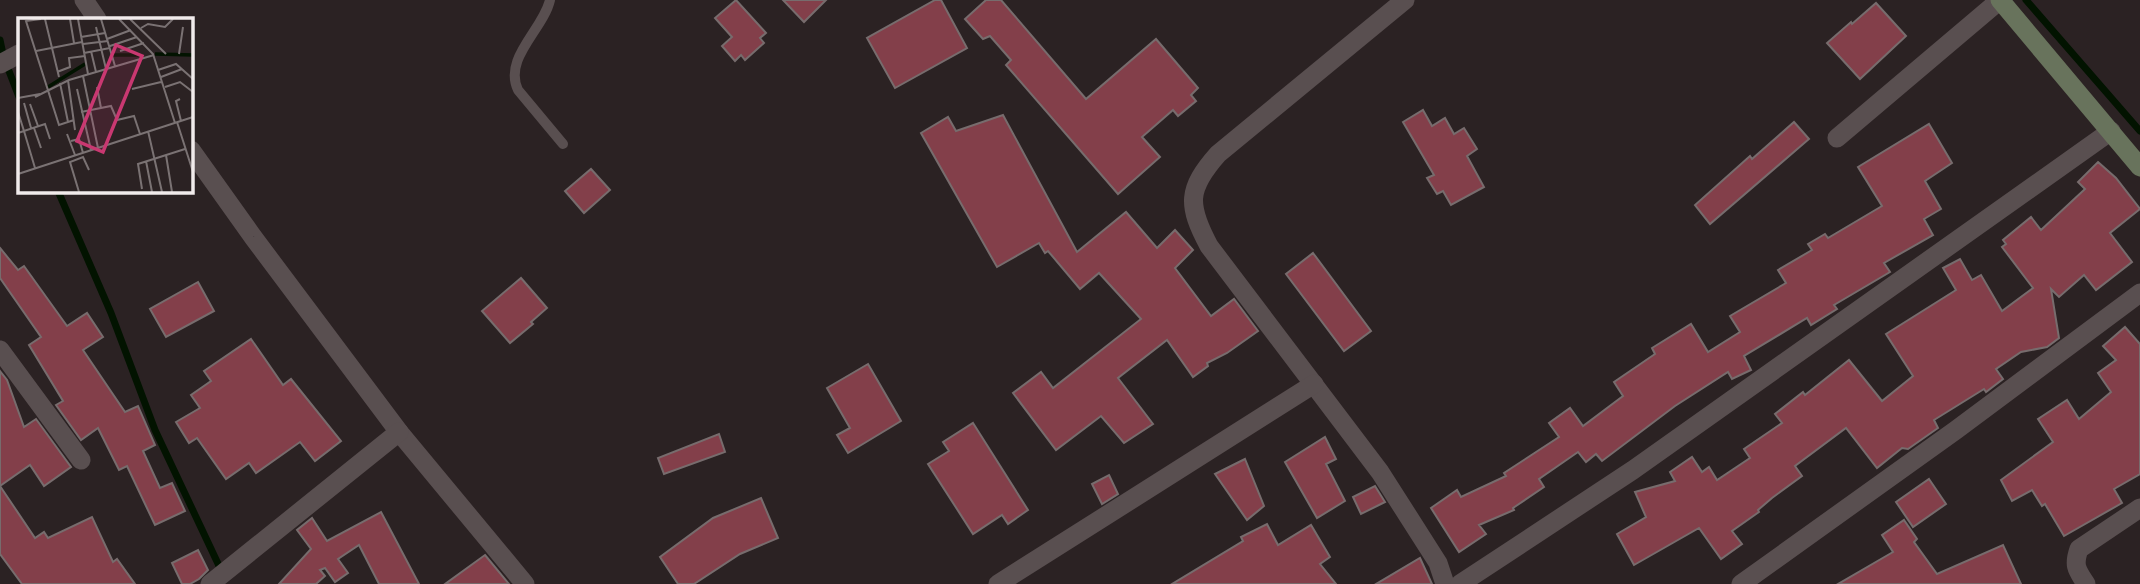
<svg xmlns="http://www.w3.org/2000/svg" width="2140" height="584" font-family="'Public Sans',sans-serif">
	<style>
		.lines { fill: none; stroke-linecap: round; stroke-linejoin: round }
		.stream { stroke: #021300; stroke-width: 7 }
		.building { fill: #833f4a; stroke: #776c6d; stroke-width: 2 }
		.service { stroke: #594f50; stroke-width: 10 }
		.minor { stroke: #594f50; stroke-width: 19 }
		.secondary { stroke: #68735c; stroke-width: 19 }
		.inset-river { fill: none; stroke: #021300; stroke-width: 3.5 }
		.inset-road { fill: none; stroke: #7a7273; stroke-width: 2 }
		.view { fill: #c93871; fill-opacity: 0.15; stroke: #c93871; stroke-width: 3.5 }
		.inset-edge { fill: none; stroke: #f1ebeb; stroke-width: 3.5 }
	</style>
	<rect width="100%" height="100%" fill="#2b2223"/>
	<g class="lines">
		<!-- stream -->
		<g class="stream">
			<polyline points="2026,0 2140,131"/>
			<polyline points="0,40 4,59"/>
			<polyline points="9,71 19,97"/>
			<polyline points="58,191 111,313 155,430 221,570"/>
		</g>
	</g>
	<!-- building -->
	<g class="building">
		<polygon points="736,0 766,33 760,38 764,43 745,60 741,55 735,61 722,46 732,37 715,18"/>
		<polygon points="783,0 826,0 804,22"/>
		<polygon points="935,0 941,0 967,48 895,88 867,38"/>
		<polygon points="986,0 1001,0 1086,99 1156,39 1198,88 1191,95 1196,101 1178,116 1173,110 1142,137 1160,157 1118,194 1006,65 1011,60 990,36 983,39 965,19"/>
		<polygon points="1876,3 1906,36 1860,79 1827,43 1851,22 1852,24"/>
		<polygon points="1423,110 1432,126 1445,118 1454,134 1464,128 1477,149 1467,156 1484,187 1451,205 1443,191 1437,194 1427,178 1434,175 1403,122"/>
		<polygon points="1003,115 1077,252 1126,212 1157,248 1175,230 1193,250 1175,268 1211,316 1234,299 1258,331 1227,353 1207,363 1208,366 1193,377 1167,340 1118,378 1153,424 1124,443 1101,416 1056,450 1013,393 1041,372 1053,388 1141,319 1099,273 1080,289 1048,251 1045,253 1039,243 997,267 921,133 948,117 956,131"/>
		<polygon points="1794,122 1809,139 1710,224 1695,205 1750,156 1752,159"/>
		<polygon points="1929,124 1952,163 1925,181 1941,209 1924,219 1933,235 1884,263 1890,272 1834,305 1837,309 1811,325 1807,318 1744,356 1751,370 1732,379 1728,372 1675,406 1602,461 1596,454 1586,462 1578,452 1539,479 1544,487 1513,508 1514,510 1479,525 1486,534 1459,552 1431,508 1457,490 1461,497 1506,476 1504,473 1559,437 1549,423 1570,408 1583,426 1623,396 1614,382 1655,354 1652,348 1691,324 1708,352 1740,332 1730,316 1786,283 1778,270 1812,250 1808,244 1825,234 1828,238 1882,206 1858,167"/>
		<polygon points="2098,162 2116,178 2140,209 2110,233 2132,262 2096,290 2084,275 2059,297 2051,289 2059,338 2047,347 2021,352 1996,369 2003,379 1986,392 1984,389 1934,420 1938,428 1908,449 1902,448 1877,468 1846,428 1795,466 1802,476 1772,498 1758,510 1759,512 1732,531 1742,544 1721,559 1699,528 1634,565 1617,534 1646,517 1635,492 1675,481 1670,472 1692,457 1702,472 1709,467 1717,480 1750,458 1744,449 1782,423 1775,414 1803,392 1805,395 1849,360 1882,401 1913,376 1886,334 1956,290 1943,268 1960,259 1972,280 1981,275 2002,311 2033,288 2002,247 2006,244 2003,240 2031,217 2041,230 2085,189 2078,182"/>
		<polygon points="591,169 610,190 584,213 565,191"/>
		<polygon points="0,248 18,270 24,266 67,326 87,313 103,337 83,350 125,412 138,406 155,445 143,451 160,488 172,483 185,511 155,525 127,466 119,470 98,428 81,440 56,405 63,401 29,345 41,337 0,278"/>
		<polygon points="1313,253 1371,331 1344,351 1286,274"/>
		<polygon points="521,278 547,308 531,322 533,324 510,343 482,311"/>
		<polygon points="198,282 214,311 166,337 150,309"/>
		<polygon points="2125,327 2140,344 2140,474 2114,489 2122,503 2064,536 2045,504 2042,506 2032,490 2012,501 2001,480 2053,442 2038,419 2067,400 2079,419 2111,392 2098,373 2116,360 2103,346"/>
		<polygon points="251,339 283,385 291,379 341,441 315,461 300,442 256,473 249,463 226,479 197,438 189,443 176,422 200,408 191,395 211,381 204,371"/>
		<polygon points="868,364 901,421 848,453 837,435 850,428 827,388"/>
		<polygon points="0,371 7,380 24,427 36,419 71,467 44,486 30,465 0,486 35,538 44,532 48,538 92,517 113,562 117,559 135,584 22,584 0,554"/>
		<polygon points="973,423 1028,510 1008,524 1002,515 973,534 928,464 949,451 943,442"/>
		<polygon points="719,434 725,452 664,474 658,458"/>
		<polygon points="1325,437 1336,459 1326,464 1345,501 1317,518 1285,462"/>
		<polygon points="1245,459 1264,506 1247,520 1215,474"/>
		<polygon points="1109,475 1118,494 1102,504 1092,484"/>
		<polygon points="1929,479 1946,504 1913,527 1896,502"/>
		<polygon points="1375,486 1385,502 1361,514 1353,497"/>
		<polygon points="761,498 778,538 740,554 694,584 678,584 660,557 713,518"/>
		<polygon points="381,512 419,584 379,584 359,545 338,559 348,573 335,582 325,568 320,570 325,576 316,584 279,584 311,549 297,530 312,518 327,541"/>
		<polygon points="1904,520 1917,539 1914,542 1937,574 2003,545 2021,584 1838,584 1893,552 1882,535"/>
		<polygon points="1267,524 1278,545 1311,525 1330,557 1320,564 1336,584 1172,584 1243,541 1241,537"/>
		<polygon points="198,550 208,570 199,579 190,584 182,584 172,563"/>
		<polygon points="485,555 509,584 445,584"/>
		<polygon points="1420,558 1432,584 1376,584"/>
	</g>
	<g class="lines">
		<!-- service -->
		<path class="service" d="M550 0C543 30 503 58 518 90L563 144"/>
		<!-- minor -->
		<g class="minor">
			<polyline points="84,0 97,19"/>
			<path d="M1405 0 1218 154C1187 189 1187 205 1209 246L1380 472 1438 563 1445 584"/>
			<polyline points="0,64 19,54"/>
			<polyline points="1837,138 2000,0"/>
			<polyline points="191,150 253,237 399,432 525,584"/>
			<polyline points="0,350 81,460"/>
			<polyline points="210,584 399,432"/>
			<polyline points="998,584 1314,384"/>
			<polyline points="1460,584 1633,470 2111,131"/>
			<polyline points="1741,584 1956,430 2140,293"/>
			<path d="M2086 584C2077 570 2073 566 2079 549L2140 508"/>
		</g>
		<!-- secondary -->
		<polyline class="secondary" points="2000,0 2140,167"/>
	</g>
	<!-- overview -->
	<g transform="translate(18 18)">
		<rect width="175" height="175" fill="#2b2223"/>
		<path class="inset-river" d="M137 36 175 37M95 37H121M30 69 67 46"/>
		<path class="inset-road" d="M23 1 8 3 41 107 56 102M27 1 41 59M52 1 56 25M60 1 70 56M83 1 97 48M101 1 135 36 157 105M112 1 148 36M78 9 88 51M123 10 130 6 147 9 155 1M63 19 87 15M89 21 113 12M65 26 90 23M92 28 119 19M18 33 64 24M73 33 78 54M102 33 126 25M66 35 92 30M161 36 165 9M140 52 158 46 175 61M39 54 52 49 51 40 67 38M65 58 80 130M143 59 164 51M50 62 57 112M42 65 50 104M79 69 83 90M147 69 162 64 175 74M59 71 73 132M114 71 143 64M17 79 51 62 136 37M0 80 22 76M162 81 158 83 163 103M6 85 13 110M12 86 20 108M0 94 6 113 27 106 32 121M63 94 93 88 99 102 116 98 122 116M159 104 175 154M16 110 23 130M130 113 144 174M0 115 6 113 17 150M49 116 57 137M53 123 61 121 65 135M148 137 154 174M128 143 134 174M0 156 175 99M124 171 120 146 167 131M61 174 52 144 65 139 71 152"/>
		<path class="view" d="M98 27 124 38 85 134 59 123Z"/>
		<rect width="175" height="175" class="inset-edge"/>
	</g>
</svg>
